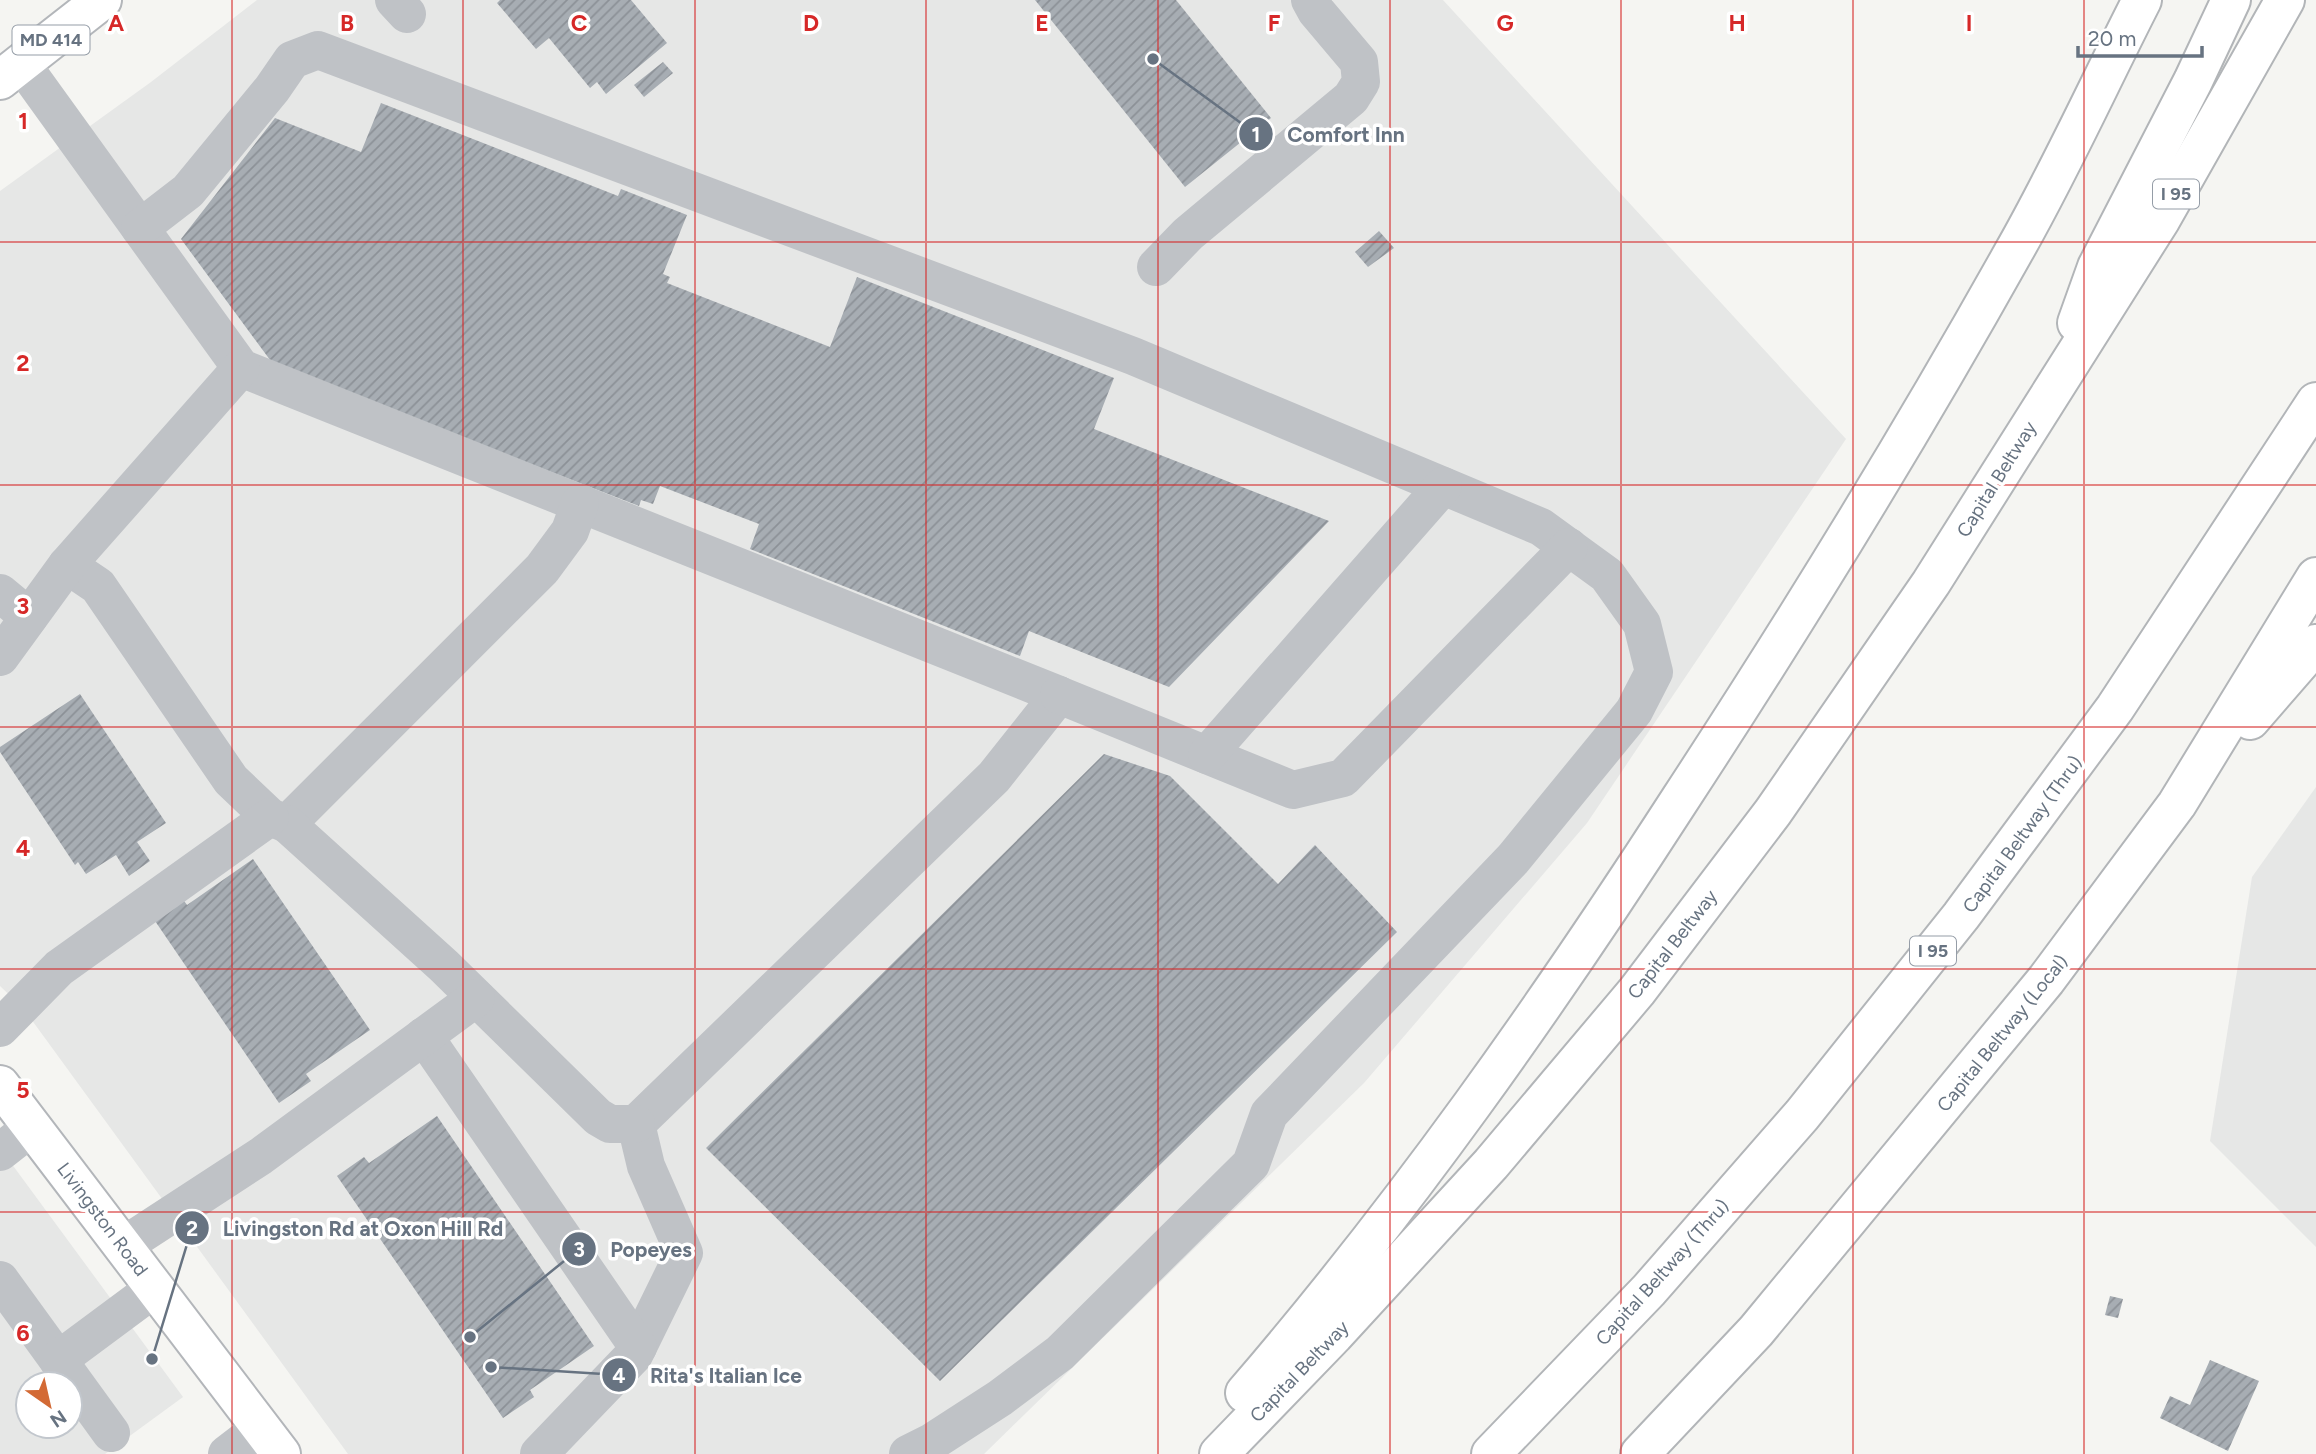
<svg xmlns="http://www.w3.org/2000/svg" width="2316" height="1454" font-family="Figtree,sans-serif">
	<style>
		.built { fill: #e6e7e6; fill-rule: evenodd }
		.building { fill: url(#building-hatch) }
		.lines { fill: none; stroke-linecap: round; stroke-linejoin: round }
		.major-casing { stroke: #b3b6ba; stroke-width: 42 }
		.highway-casing { stroke: #b2b5b8; stroke-width: 42 }
		.minor { stroke: #bfc2c6; stroke-width: 38 }
		.major { stroke: #fff; stroke-width: 38 }
		.highway { stroke: #fff; stroke-width: 38 }
		.grid { fill: none; stroke: #d62828; stroke-width: 2; stroke-opacity: 0.55 }
		.labels { text-anchor: middle; stroke-width: 7; stroke-linejoin: round; paint-order: stroke }
		.shield { fill: #fff; stroke: #959da7; stroke-width: 2 }
		.shield-label { font-size: 18px; font-weight: bold; fill: #677381 }
		.street-label { font-size: 19px; fill: #677381; stroke: #fff }
		.grid-label { font-size: 23px; text-anchor: middle; font-weight: bold; fill: #d62828; stroke: #fff; stroke-width: 7; stroke-linejoin: round; paint-order: stroke }
		.leader { fill: none; stroke: #677381; stroke-width: 2.5 }
		.callout-dot { fill: #677381; stroke: #fff; stroke-width: 2.5 }
		.mark-label { font-size: 21px; text-anchor: middle; font-weight: bold; fill: #fff }
		.callout-label { font-size: 21px; text-anchor: middle; font-weight: bold; fill: #677381; stroke: #fff; stroke-width: 7; stroke-linejoin: round; paint-order: stroke }
	</style>
	<defs>
		<pattern id="building-hatch" width="6" height="6" patternUnits="userSpaceOnUse" patternTransform="scale(1.75)"><rect width="6" height="6" fill="#a7adb3"/><path d="M-1 1l2-2M0 6l6-6M5 7l2-2" fill="none" stroke="#8c9197"/></pattern>
	</defs>
	<rect width="100%" height="100%" fill="#f5f5f2"/>
	<!-- built -->
	<g class="built">
		<polygon points="257,0 1443,0 1846,439 1587,823 1364,1083 984,1454 348,1454 23,1008 0,986 0,191 151,82"/>
		<polygon points="2316,787 2316,1247 2210,1141 2252,877"/>
		<path d="M0 1148 183 1397 105 1454H0ZM28 1384H70V1426H28Z"/>
	</g>
	<!-- building -->
	<g class="building">
		<polygon points="500,0 631,0 667,43 606,94 597,82 590,88 549,38 536,49 497,3"/>
		<polygon points="1035,0 1176,0 1271,118 1185,187"/>
		<polygon points="663,62 673,73 644,97 634,85"/>
		<polygon points="381,103 618,196 621,189 687,215 663,274 670,277 667,283 830,347 857,277 1114,378 1094,429 1329,521 1169,687 1029,631 1020,656 750,549 759,524 660,486 653,504 641,500 639,506 273,364 181,239 275,118 361,152"/>
		<polygon points="1379,231 1394,248 1368,267 1355,252"/>
		<polygon points="80,694 166,823 137,842 150,861 129,876 116,855 86,874 78,862 75,865 0,752 0,747"/>
		<polygon points="1104,754 1170,776 1278,884 1315,845 1397,932 940,1381 706,1148"/>
		<polygon points="253,859 370,1030 306,1074 311,1081 279,1103 153,918 182,898 187,905"/>
		<polygon points="437,1116 594,1346 530,1390 534,1397 503,1418 337,1176 364,1157 369,1163"/>
		<polygon points="2110,1296 2123,1299 2118,1318 2105,1315"/>
		<polygon points="2210,1360 2259,1381 2228,1451 2160,1418 2170,1396 2190,1405"/>
	</g>
	<g class="lines">
		<!-- major casing -->
		<g class="major-casing">
			<g id="major">
				<polyline points="0,80 102,0"/>
				<polyline points="0,1085 281,1454"/>
			</g>
		</g>
		<!-- highway casing -->
		<g class="highway-casing">
			<g id="highway">
				<polyline points="2077,323 2097,267 2193,81 2231,0"/>
				<polyline points="2250,720 2316,644"/>
				<path d="M1245 1393C1405 1207 1546 1007 1679 801 1796 622 1909 439 2013 253 2060 171 2099 84 2142 0"/>
				<polyline points="1219,1454 1334,1335 1491,1164 1637,991 1773,812 1931,583 2161,219 2285,0"/>
				<polyline points="1491,1454 1649,1290 1802,1115 1961,916 2115,708 2316,402"/>
				<polyline points="1640,1454 1756,1331 2046,980 2177,804 2316,577"/>
			</g>
		</g>
		<!-- minor -->
		<g class="minor">
			<polyline points="394,0 407,14"/>
			<polyline points="21,63 241,368 1059,695 994,777 636,1124 646,1166 684,1253 634,1355 539,1454"/>
			<polyline points="140,228 188,191 272,89 292,60 318,50 1133,356 1541,527 1607,575 1642,624 1654,672 1634,711 1513,859 1269,1114 1251,1164 1060,1353 1000,1398 932,1442 908,1454"/>
			<polyline points="1156,267 1188,234 1351,98 1361,82 1359,62 1316,11 1310,0"/>
			<polyline points="67,565 98,586 231,780 270,817 287,824 542,569 570,531 580,503"/>
			<polyline points="0,593 29,617"/>
			<polyline points="0,657 67,565 241,368"/>
			<polyline points="1059,695 1293,790 1343,778 1569,547"/>
			<polyline points="1207,755 1443,486"/>
			<polyline points="287,824 444,966 598,1117 610,1124 636,1124"/>
			<polyline points="0,1028 59,968 270,817"/>
			<polyline points="424,1036 638,1347"/>
			<polyline points="0,1152 32,1127"/>
			<polyline points="123,1246 261,1156 476,998"/>
			<polyline points="0,1280 111,1433"/>
			<polyline points="58,1360 155,1288"/>
			<polyline points="227,1454 261,1428"/>
		</g>
		<!-- major -->
		<use href="#major" class="major"/>
		<!-- highway -->
		<use href="#highway" class="highway"/>
	</g>
	<!-- grid -->
	<path class="grid" d="M232 0V1454M463 0V1454M695 0V1454M926 0V1454M1158 0V1454M1390 0V1454M1621 0V1454M1853 0V1454M2084 0V1454M0 242H2316M0 485H2316M0 727H2316M0 969H2316M0 1212H2316"/>
	<g class="labels">
		<!-- shield labels -->
		<g class="shield">
			<rect x="12.5" y="25.5" width="77" height="29" rx="5"/>
			<rect x="2153" y="179.5" width="46" height="29" rx="5"/>
			<rect x="1910" y="936.5" width="46" height="29" rx="5"/>
		</g>
		<g class="shield-label">
			<text x="51" y="46">MD 414</text>
			<text x="2176" y="200">I 95</text>
			<text x="1933" y="957">I 95</text>
		</g>
		<!-- street labels -->
		<g class="street-label">
			<text transform="translate(1996 479) rotate(-58)" y="7">Capital Beltway</text>
			<text transform="translate(2022 834) rotate(-54)" y="7">Capital Beltway (Thru)</text>
			<text transform="translate(1672 944) rotate(-52)" y="7">Capital Beltway</text>
			<text transform="translate(2002 1033) rotate(-51)" y="7">Capital Beltway (Local)</text>
			<text transform="translate(103 1219) rotate(53)" y="7">Livingston Road</text>
			<text transform="translate(1662 1272) rotate(-48)" y="7">Capital Beltway (Thru)</text>
			<text transform="translate(1299 1371) rotate(-46)" y="7">Capital Beltway</text>
		</g>
	</g>
	<g class="grid-label">
		<text x="116" y="31">A</text>
		<text x="347" y="31">B</text>
		<text x="579" y="31">C</text>
		<text x="811" y="31">D</text>
		<text x="1042" y="31">E</text>
		<text x="1274" y="31">F</text>
		<text x="1505" y="31">G</text>
		<text x="1737" y="31">H</text>
		<text x="1969" y="31">I</text>
		<text x="23" y="129">1</text>
		<text x="23" y="371">2</text>
		<text x="23" y="614">3</text>
		<text x="23" y="856">4</text>
		<text x="23" y="1098">5</text>
		<text x="23" y="1341">6</text>
	</g>
	<!-- callouts -->
	<path class="leader" d="M1153 59L1256 134M152 1359L192 1228M470 1337L579 1249M491 1367L619 1375"/>
	<g class="callout-dot">
		<circle cx="1153" cy="59" r="7"/>
		<circle cx="152" cy="1359" r="7"/>
		<circle cx="470" cy="1337" r="7"/>
		<circle cx="491" cy="1367" r="7"/>
		<circle cx="1256" cy="134" r="18"/>
		<circle cx="192" cy="1228" r="18"/>
		<circle cx="579" cy="1249" r="18"/>
		<circle cx="619" cy="1375" r="18"/>
	</g>
	<g class="mark-label">
		<text x="1256" y="142">1</text>
		<text x="192" y="1236">2</text>
		<text x="579" y="1257">3</text>
		<text x="619" y="1383">4</text>
	</g>
	<g class="callout-label">
		<text x="1346" y="142">Comfort Inn</text>
		<text x="363" y="1236">Livingston Rd at Oxon Hill Rd</text>
		<text x="651" y="1257">Popeyes</text>
		<text x="726" y="1383">Rita's Italian Ice</text>
	</g>
	<!-- north arrow -->
	<g transform="translate(49 1405) rotate(146)"><circle r="33" fill="#ffffff" stroke="#c2c7cd" stroke-width="2"/>
	<path d="M0-5L12 26L0 18L-12 26Z" fill="#d36a35"/>
	<text y="-10" font-size="19" font-weight="bold" text-anchor="middle" fill="#677381">N</text>
	</g>
	<!-- scale -->
	<path d="M2078 46v10h124v-10" fill="none" stroke="#677381" stroke-width="3.5"/>
	<text x="2088" y="46" font-size="21" fill="#677381" stroke="#ffffff" stroke-width="5" paint-order="stroke">20 m</text>
</svg>
